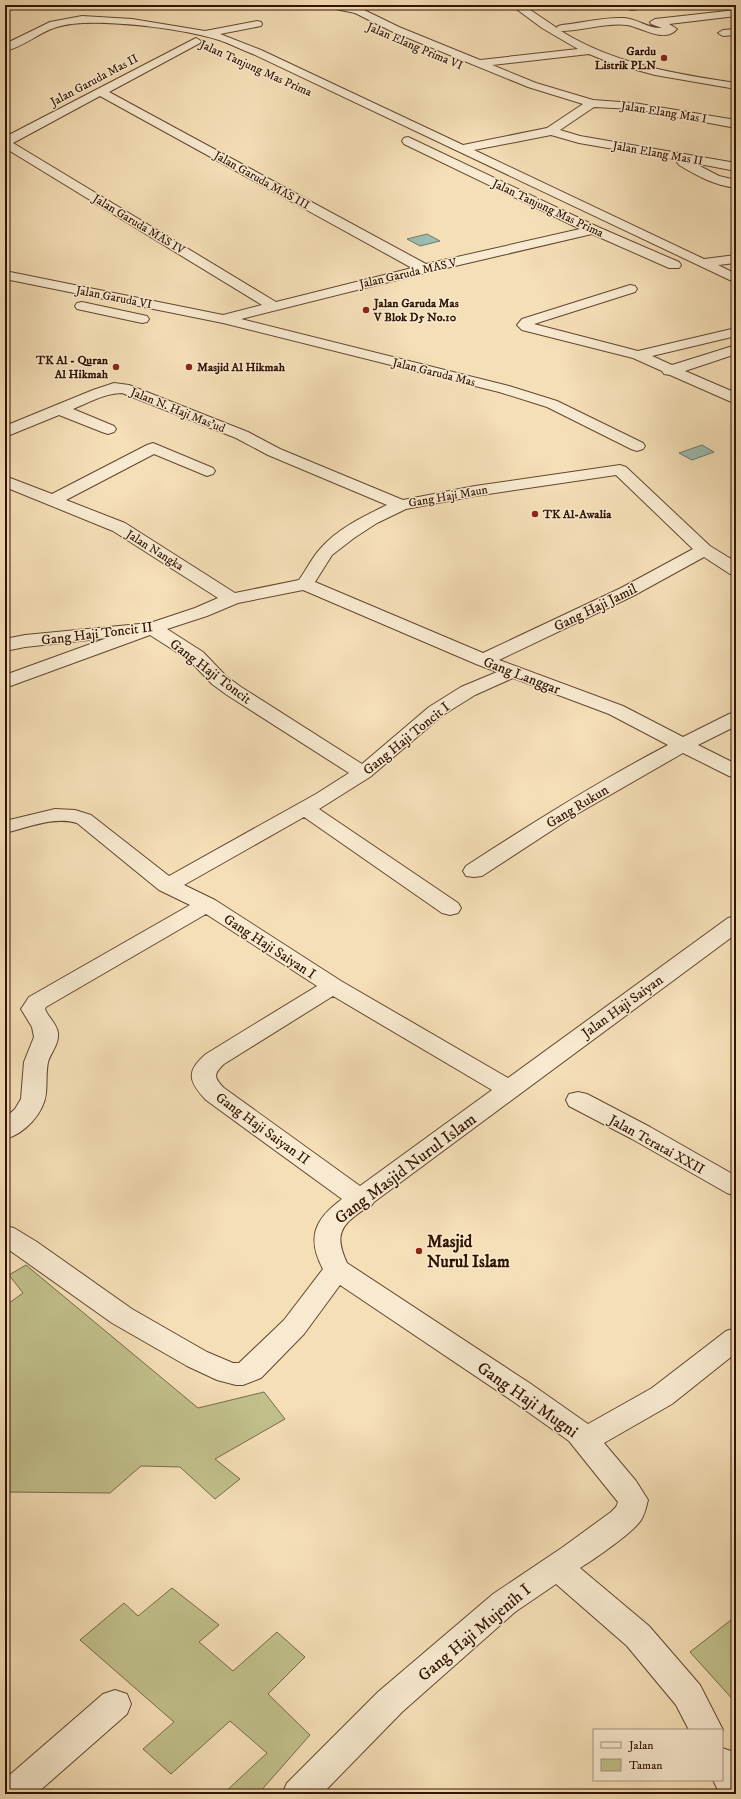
<svg xmlns="http://www.w3.org/2000/svg" width="741" height="1799" font-family="'IM FELL DW Pica',serif">
	<style>
		.green { fill: #c1c08b; stroke: #796a46 }
		.water { fill: #9cbcb2; stroke: #71786b }
		.lines { fill: none; stroke-linecap: round; stroke-linejoin: round }
		.minor-casing { stroke: #62462e; stroke-width: 2 }
		.minor { fill: #f8ead0; fill-rule: evenodd }
		.poi-dot { fill: #8f2418; stroke: #f8ead0; stroke-width: 1.5 }
		.labels { text-anchor: middle; stroke-width: 3; stroke-linejoin: round; paint-order: stroke }
		.far-street-label { font-size: 12px; fill: #311300; stroke: #f8ead0 }
		.far-poi-label { font-size: 12px; font-weight: bold; fill: #311300; stroke: #f8ead0; text-anchor: start }
		.street-label { font-size: 14px; fill: #311300; stroke: #f8ead0 }
		.near-street-label { font-size: 17px; fill: #311300; stroke: #f8ead0 }
		.near-poi-label { font-size: 17px; font-weight: bold; fill: #311300; stroke: #f8ead0; text-anchor: start }
	</style>
	<rect width="100%" height="100%" fill="#f5dfb7"/>
	<filter id="stains"><feTurbulence type="fractalNoise" baseFrequency=".005" numOctaves="4"/><feColorMatrix values="0 0 0 0 .2 0 0 0 0 .09 0 0 0 0 .02 0 0 0 .5 -.17"/></filter>
	<radialGradient id="worn" r=".72"><stop offset=".6" stop-color="#630" stop-opacity="0"/><stop offset="1" stop-color="#630" stop-opacity=".3"/></radialGradient>
	<!-- green -->
	<g class="green">
		<polygon points="26,1265 198,1408 264,1392 285,1419 215,1459 240,1479 215,1499 180,1467 141,1466 110,1493 5,1492 5,1306 23,1293 9,1275"/>
		<polygon points="172,1588 219,1625 199,1642 233,1671 277,1632 305,1657 268,1694 310,1735 258,1794 224,1793 267,1753 230,1721 171,1774 143,1749 174,1722 80,1640 124,1603 138,1616"/>
		<polygon points="736,1616 736,1703 690,1652"/>
	</g>
	<!-- water -->
	<g class="water">
		<polygon points="427,234 440,241 420,246 407,239"/>
		<polygon points="702,445 714,452 692,460 679,453"/>
	</g>
	<g class="lines">
		<!-- minor casing -->
		<g class="minor-casing">
			<g id="minor">
				<path d="M331 5H344L362 9 399 27 480 60 578 49 542 28 511 5H523L557 28 558 26 562 25C581 23 605 17 624 18 638 19 649 29 662 28L651 24 650 22 655 19 736 10V16L669 24 677 29C664 44 641 27 627 25 610 22 580 31 561 31 614 64 675 74 736 83V89L655 75 611 63 589 54 492 65 536 83 593 100 634 103 736 120V128L634 109 594 107 560 130 580 136 736 163V171L694 163 719 176 736 180V188C714 185 697 176 679 165L677 162 678 160 579 143 551 135 474 150 704 259 736 255V263L718 265 736 274V283L253 54C242 50 231 44 219 40 184 29 92 16 57 27 39 32 24 47 5 51V44L50 22 82 16 132 19 205 31 257 21 261 22 262 24 261 26 220 34 261 50 463 145 547 128 583 104 528 87 391 31 355 13 331 8Z"/>
				<polygon points="619,5 651,5 650,7 632,10 620,7"/>
				<polygon points="736,29 736,35 723,36 718,33 723,30"/>
				<path d="M196 38 201 41 200 43 109 92 426 264 580 229 404 144 402 141 404 138 408 137 598 227 679 262 681 265 679 268H669L592 234 425 273 241 319 509 386 557 401 643 443 645 446 643 449 637 451 631 449 547 407 499 392 223 323 5 279V271L223 315 262 305 5 148V137ZM100 96 412 268 276 302 13 143Z"/>
				<polygon points="630,285 635,286 637,289 635,292 534,324 638,351 736,328 736,336 652,356 672,365 736,345 736,354 685,371 736,393 736,404 670,375 664,374 662,371 633,358 522,330 517,325 522,319"/>
				<polygon points="82,302 147,316 149,319 147,322 142,323 77,309 75,306 77,303"/>
				<path d="M114 383 129 385 248 432 280 449 403 500 475 486 620 465 626 467 710 546 736 562V575L730 574 704 557 633 596 499 660 623 706 683 737 729 714 736 712V726L698 745 736 764V778L729 776 683 753 577 814 482 876 474 877 466 876 463 871 466 866C532 823 599 781 668 745L609 714 513 678 475 695 443 715 370 777 319 809 458 903 461 908 458 913 450 915 442 913 304 817 184 885 215 900 341 981 508 1078 728 918 736 916V934L374 1202 371 1206C365 1208 360 1212 355 1216 336 1230 338 1243 347 1263L531 1384 588 1424 652 1388 726 1331 736 1328V1353L672 1404 604 1443 636 1481 648 1500C646 1507 645 1514 641 1520 634 1532 593 1560 580 1568L649 1626 700 1685 723 1730 722 1731 689 1730 676 1705 627 1646 556 1584 515 1612 402 1712 322 1794H282L287 1783 378 1692 493 1594 563 1547 611 1512 616 1507 618 1502 569 1441 511 1400 340 1285 304 1334 261 1378 243 1385H236L217 1380 187 1366 112 1323 5 1247V1226L14 1228 37 1242 132 1309 207 1352 233 1363H239L284 1320 323 1269C306 1237 315 1219 342 1199L206 1100C188 1081 186 1071 206 1054L317 986 206 914 46 1007 45 1009C48 1017 57 1024 58 1033 59 1045 51 1052 48 1062 46 1072 47 1083 46 1093 44 1114 24 1134 5 1139V1118L15 1109 21 1099 24 1062 34 1037 32 1027 21 1009 29 997 190 905 159 890 77 823C54 816 27 828 5 833V821L55 809 75 810 91 815 169 876 316 794 349 773 227 695 212 684 189 660 150 635 5 688V675L107 638 25 647 5 651V639L25 635 150 623 195 608 218 598 113 531 5 487V476L52 494 147 445 153 443 213 468 215 471 213 474 207 476 154 454 66 500 125 523 235 593 299 580C306 570 312 558 320 549 337 529 364 516 387 505L268 455 236 438 122 393C105 393 88 403 73 409L114 426 116 429 114 432 108 434 102 432 59 415 5 437V426L93 390ZM616 475 693 549 621 588 483 653 315 582 332 555 354 538 377 523 406 509 475 496ZM303 590 476 664 497 672 461 687 429 707 362 764 241 687 226 676 203 652 167 629 207 616 238 603ZM333 996 492 1090 360 1186 224 1088C214 1078 213 1074 224 1064Z"/>
				<polygon points="578,1092 587,1094 650,1127 736,1176 736,1196 727,1193 632,1139 569,1106 566,1100 569,1094"/>
				<polygon points="115,1690 127,1694 131,1704 127,1714 36,1794 5,1794 5,1779 103,1694"/>
				<polygon points="722,1748 734,1752 736,1757 736,1794 720,1794 713,1780 722,1780"/>
			</g>
		</g>
		<!-- minor -->
		<use href="#minor" class="minor"/>
	</g>
	<!-- markers -->
	<g class="poi-dot">
		<circle cx="664" cy="58" r="4"/>
		<circle cx="366" cy="310" r="4"/>
		<circle cx="116" cy="367" r="4"/>
		<circle cx="189" cy="367" r="4"/>
		<circle cx="535" cy="514" r="4"/>
		<circle cx="419" cy="1251" r="4"/>
	</g>
	<g class="labels">
		<!-- far-street labels -->
		<g class="far-street-label">
			<text transform="translate(415 46) rotate(23)" y="4">Jalan Elang Prima VI</text>
			<text transform="translate(256 68) rotate(24)" y="4">Jalan Tanjung Mas Prima</text>
			<text transform="translate(94 80) rotate(-28)" y="4">Jalan Garuda Mas II</text>
			<text transform="translate(664 112) rotate(9)" y="4">Jalan Elang Mas I</text>
			<text transform="translate(658 153) rotate(10)" y="4">Jalan Elang Mas II</text>
			<text transform="translate(262 180) rotate(29)" y="4">Jalan Garuda MAS III</text>
			<text transform="translate(548 208) rotate(25)" y="4">Jalan Tanjung Mas Prima</text>
			<text transform="translate(139 224) rotate(31)" y="4">Jalan Garuda MAS IV</text>
			<text transform="translate(408 273) rotate(-13)" y="4">Jalan Garuda MAS V</text>
			<text transform="translate(114 297) rotate(11)" y="4">Jalan Garuda VI</text>
			<text transform="translate(434 372) rotate(14)" y="4">Jalan Garuda Mas</text>
			<text transform="translate(178 410) rotate(22)" y="4">Jalan N. Haji Mas'ud</text>
			<text transform="translate(448 496) rotate(-10)" y="4">Gang Haji Maun</text>
			<text transform="translate(155 550) rotate(32)" y="4">Jalan Nangka</text>
		</g>
		<!-- far-poi labels -->
		<g class="far-poi-label">
			<text x="656" y="55" text-anchor="end">Gardu<tspan x="656" dy="14">Listrik PLN</tspan></text>
			<text x="374" y="307">Jalan Garuda Mas<tspan x="374" dy="14">V Blok D5 No.10</tspan></text>
			<text x="108" y="364" text-anchor="end">TK Al - Quran<tspan x="108" dy="14">Al Hikmah</tspan></text>
			<text x="197" y="371">Masjid Al Hikmah</text>
			<text x="543" y="518">TK Al-Awalia</text>
		</g>
		<!-- street labels -->
		<g class="street-label">
			<text transform="translate(595 607) rotate(-26)" y="5">Gang Haji Jamil</text>
			<text transform="translate(97 633) rotate(-7)" y="5">Gang Haji Toncit II</text>
			<text transform="translate(211 671) rotate(37)" y="5">Gang Haji Toncit</text>
			<text transform="translate(522 675) rotate(21)" y="5">Gang Langgar</text>
			<text transform="translate(406 738) rotate(-39)" y="5">Gang Haji Toncit I</text>
			<text transform="translate(577 806) rotate(-31)" y="5">Gang Rukun</text>
			<text transform="translate(270 946) rotate(33)" y="5">Gang Haji Saiyan I</text>
			<text transform="translate(622 1006) rotate(-36)" y="5">Jalan Haji Saiyan</text>
			<text transform="translate(263 1128) rotate(36)" y="5">Gang Haji Saiyan II</text>
			<text transform="translate(657 1144) rotate(29)" y="5">Jalan Teratai XXII</text>
		</g>
		<!-- near-street labels -->
		<g class="near-street-label">
			<text transform="translate(405 1168) rotate(-37)" y="6">Gang Masjid Nurul Islam</text>
			<text transform="translate(528 1399) rotate(35)" y="6">Gang Haji Mugni</text>
			<text transform="translate(474 1632) rotate(-40)" y="6">Gang Haji Mujenih I</text>
		</g>
		<!-- near-poi labels -->
		<g class="near-poi-label">
			<text x="427" y="1247">Masjid<tspan x="427" dy="20">Nurul Islam</tspan></text>
		</g>
	</g>
	<!-- margin -->
	<rect width="741" height="1799" fill="none" stroke="#f5dfb7" stroke-width="20"/>
	<rect x="6" y="6" width="729" height="1787" fill="none" stroke="#311300" stroke-width="2"/>
	<rect x="10" y="10" width="721" height="1779" fill="none" stroke="#311300"/>
	<!-- legend -->
	<rect x="593" y="1729" width="130" height="52" fill="#f8ead0" stroke="#a8947d"/>
	<rect x="601" y="1742" width="20" height="6" fill="#f8ead0" stroke="#a8947d"/>
	<text x="629" y="1749" font-size="12" fill="#311300">Jalan</text>
	<rect x="601" y="1759" width="20" height="12" fill="#c1c08b" stroke="#a8947d"/>
	<text x="629" y="1769" font-size="12" fill="#311300">Taman</text>
	<rect width="100%" height="100%" filter="url(#stains)"/>
	<rect width="100%" height="100%" fill="url(#worn)"/>
</svg>
